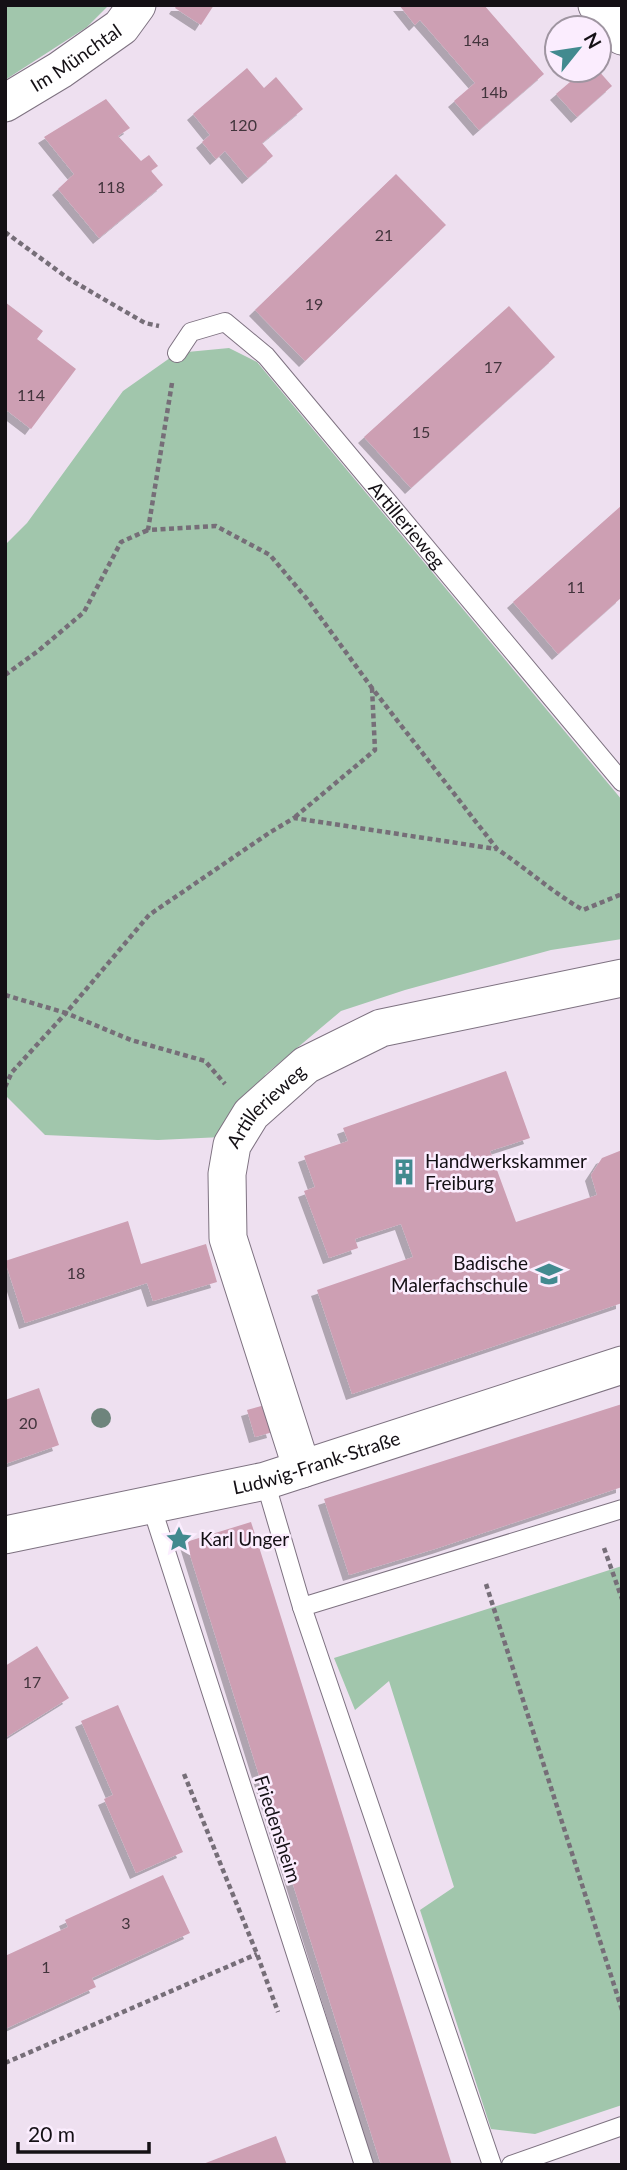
<svg xmlns="http://www.w3.org/2000/svg" width="627" height="2170" font-family="Lato,sans-serif">
	<style>
		.green { fill: #a1c6ac }
		.building { fill: #cd9fb3; filter: url(#shadow) }
		.lines { fill: none; stroke-linecap: round; stroke-linejoin: round }
		.service-casing { stroke: #7e7281; stroke-width: 20 }
		.minor-casing { stroke: #7e7281; stroke-width: 39 }
		.path { stroke: #766e78; stroke-width: 4.5; stroke-dasharray: 5 3.5; stroke-linecap: butt }
		.service { stroke: #fff; stroke-width: 18 }
		.minor { stroke: #fff; stroke-width: 37 }
		.tree { fill: #6e847c }
		.labels { text-anchor: middle; stroke-width: 5; stroke-linejoin: round; paint-order: stroke }
		.number-label { font-size: 16px; fill: #42343c }
		.street-label { font-size: 19px; fill: #141015; stroke: #fbedfe }
		.poi-label { font-size: 19px; fill: #141015; stroke: #fbedfe; text-anchor: start }
	</style>
	<defs>
		<filter id="shadow"><feDropShadow dx="-6" dy="6" stdDeviation="0" flood-color="#0004"/></filter>
	</defs>
	<rect width="100%" height="100%" fill="#eee0f0"/>
	<!-- green -->
	<g class="green">
		<polygon points="5,5 109,5 87,27 5,80"/>
		<polygon points="229,348 257,362 622,800 622,939 551,950 405,990 341,1011 266,1074 222,1137 158,1140 45,1135 5,1095 5,545 27,523 123,391 177,353"/>
		<polygon points="622,1566 622,2105 535,2134 491,2129 420,1910 454,1887 389,1681 355,1710 334,1658"/>
	</g>
	<!-- building -->
	<g class="building">
		<polygon points="177,5 214,5 201,25 175,8"/>
		<polygon points="399,5 484,5 544,74 479,130 454,101 475,83 420,20 415,25"/>
		<polygon points="247,68 264,88 276,77 303,109 262,143 273,156 248,178 225,151 216,159 202,142 210,135 193,114"/>
		<polygon points="584,70 598,70 612,86 577,117 556,94"/>
		<polygon points="106,99 130,128 118,136 141,161 149,155 158,166 151,171 163,185 99,238 58,189 74,174 44,137"/>
		<polygon points="396,174 446,225 305,361 255,310"/>
		<polygon points="5,302 43,331 37,339 76,369 31,429 5,409"/>
		<polygon points="509,306 555,357 411,488 364,437"/>
		<polygon points="622,505 622,597 558,654 513,602"/>
		<polygon points="506,1071 530,1138 490,1151 516,1222 597,1195 591,1175 602,1158 622,1150 622,1303 352,1394 317,1290 413,1257 401,1224 355,1239 358,1248 329,1258 304,1191 315,1187 304,1156 348,1141 343,1128"/>
		<polygon points="128,1221 141,1264 206,1244 217,1282 153,1301 147,1283 25,1323 5,1261"/>
		<polygon points="39,1388 59,1445 5,1464 5,1400"/>
		<polygon points="622,1404 622,1487 438,1548 349,1575 324,1499"/>
		<polygon points="265,1405 273,1432 255,1437 247,1410"/>
		<polygon points="251,1522 260,1550 452,2165 381,2165 353,2076 186,1542"/>
		<polygon points="37,1646 69,1698 5,1738 5,1666"/>
		<polygon points="118,1705 183,1852 136,1873 104,1799 113,1795 81,1721"/>
		<polygon points="163,1875 190,1933 92,1978 96,1987 5,2029 5,1956 68,1927 65,1920"/>
		<polygon points="276,2136 287,2165 203,2165 203,2164"/>
	</g>
	<g class="lines">
		<!-- service casing -->
		<g class="service-casing">
			<g id="service">
				<path id="s1" d="M177 353 191 332 225 322 266 356 622 782"/>
				<polyline points="265,1481 302,1607 492,2165"/>
				<polyline points="151,1505 364,2165"/>
				<polyline points="302,1607 622,1509"/>
				<polyline points="511,2165 622,2126"/>
			</g>
		</g>
		<!-- minor casing -->
		<g class="minor-casing">
			<g id="minor">
				<polyline points="597,5 622,36"/>
				<path id="s2" d="M5 103 60 70 121 27 137 5"/>
				<path id="s3" d="M302 1469 228 1238 227 1174 232 1145 251 1114 306 1065 381 1028 622 978"/>
				<path id="s4" d="M5 1535 265 1481 622 1365"/>
			</g>
		</g>
		<!-- path -->
		<g class="path">
			<polyline points="5,232 69,279 145,323 159,326"/>
			<path d="M172 383 148 530 216 526 270 555 307 599 372 688 497 849C527 869 552 892 583 910L622 894"/>
			<polyline points="5,675 38,651 84,612 121,542 148,530"/>
			<polyline points="295,817 375,750 372,688"/>
			<polyline points="5,995 66,1013 149,915 269,833 294,818 496,849"/>
			<polyline points="5,1087 12,1072 66,1013 131,1040 205,1061 225,1084"/>
			<polyline points="604,1548 622,1599"/>
			<polyline points="486,1584 622,2010"/>
			<polyline points="184,1774 257,1954 278,2012"/>
			<polyline points="5,2063 257,1954"/>
		</g>
		<!-- service -->
		<use href="#service" class="service"/>
		<!-- minor -->
		<use href="#minor" class="minor"/>
	</g>
	<!-- trees -->
	<circle class="tree" cx="101" cy="1418" r="10"/>
	<!-- icons -->
	<defs>
		<g id="building-bare" transform="scale(2.1)"><path d="M-4-6H4V6H1V3H-1V6H-4ZM-2.5-4.3h1.7v1.8h-1.7ZM.8-4.3h1.7v1.8H.8ZM-2.5-1h1.7V.8h-1.7ZM.8-1h1.7V.8H.8Z" fill="#428a8f" stroke="#fbedfe" stroke-width="2.5" paint-order="stroke"/></g>
		<g id="school-bare" transform="scale(2.1)"><path d="M0-5L7-2L0 1L-7-2ZM-4 1L0 2.5L4 1V4Q0 6-4 4Z" fill="#428a8f" stroke="#fbedfe" stroke-width="2.5" paint-order="stroke"/></g>
		<g id="sight-bare" transform="scale(2.1)"><path d="M0-6L1.8-2.2L6-1.7L2.9 1.2L3.7 5.4L0 3.3L-3.7 5.4L-2.9 1.2L-6-1.7L-1.8-2.2Z" fill="#428a8f" stroke="#fbedfe" stroke-width="2.5" paint-order="stroke"/></g>
	</defs>
	<g fill-rule="evenodd">
		<use href="#building-bare" x="404" y="1172"/>
		<use href="#school-bare" x="549" y="1274"/>
		<use href="#sight-bare" x="179" y="1539"/>
	</g>
	<g class="labels">
		<!-- number labels -->
		<g class="number-label">
			<text x="476" y="46">14a</text>
			<text x="494" y="98">14b</text>
			<text x="243" y="131">120</text>
			<text x="111" y="193">118</text>
			<text x="384" y="241">21</text>
			<text x="314" y="310">19</text>
			<text x="493" y="373">17</text>
			<text x="31" y="401">114</text>
			<text x="421" y="438">15</text>
			<text x="576" y="593">11</text>
			<text x="76" y="1279">18</text>
			<text x="28" y="1429">20</text>
			<text x="32" y="1688">17</text>
			<text x="126" y="1929">3</text>
			<text x="46" y="1973">1</text>
		</g>
		<!-- street labels -->
		<g class="street-label">
			<text dy="7" stroke="none"><textPath href="#s2" startOffset="84">Im Münchtal</textPath></text>
			<text dy="7" stroke="none"><textPath href="#s1" startOffset="334">Artillerieweg</textPath></text>
			<text dy="7" stroke="none"><textPath href="#s3" startOffset="388">Artillerieweg</textPath></text>
			<text dy="7" stroke="none"><textPath href="#s4" startOffset="320">Ludwig-Frank-Straße</textPath></text>
			<text transform="translate(278 1829) rotate(72)" y="7">Friedensheim</text>
		</g>
		<!-- poi labels -->
		<g class="poi-label">
			<text x="425" y="1168">Handwerkskammer<tspan x="425" dy="22">Freiburg</tspan></text>
			<text x="528" y="1270" text-anchor="end">Badische<tspan x="528" dy="22">Malerfachschule</tspan></text>
			<text x="200" y="1546">Karl Unger</text>
		</g>
	</g>
	<!-- border -->
	<rect width="627" height="2170" fill="none" stroke="#141015" stroke-width="14"/>
	<!-- north arrow -->
	<g transform="translate(578 49) rotate(60)"><circle r="33" fill="#fbedfe" stroke="#9f95a1" stroke-width="2"/>
	<path d="M0-5L12 26L0 18L-12 26Z" fill="#428a8f"/>
	<text y="-10" font-size="19" font-weight="bold" text-anchor="middle" fill="#141015">N</text>
	</g>
	<!-- scale -->
	<path d="M18 2142v10h131v-10" fill="none" stroke="#141015" stroke-width="3.5"/>
	<text x="28" y="2142" font-size="21" fill="#141015" stroke="#fbedfe" stroke-width="5" paint-order="stroke">20 m</text>
</svg>
